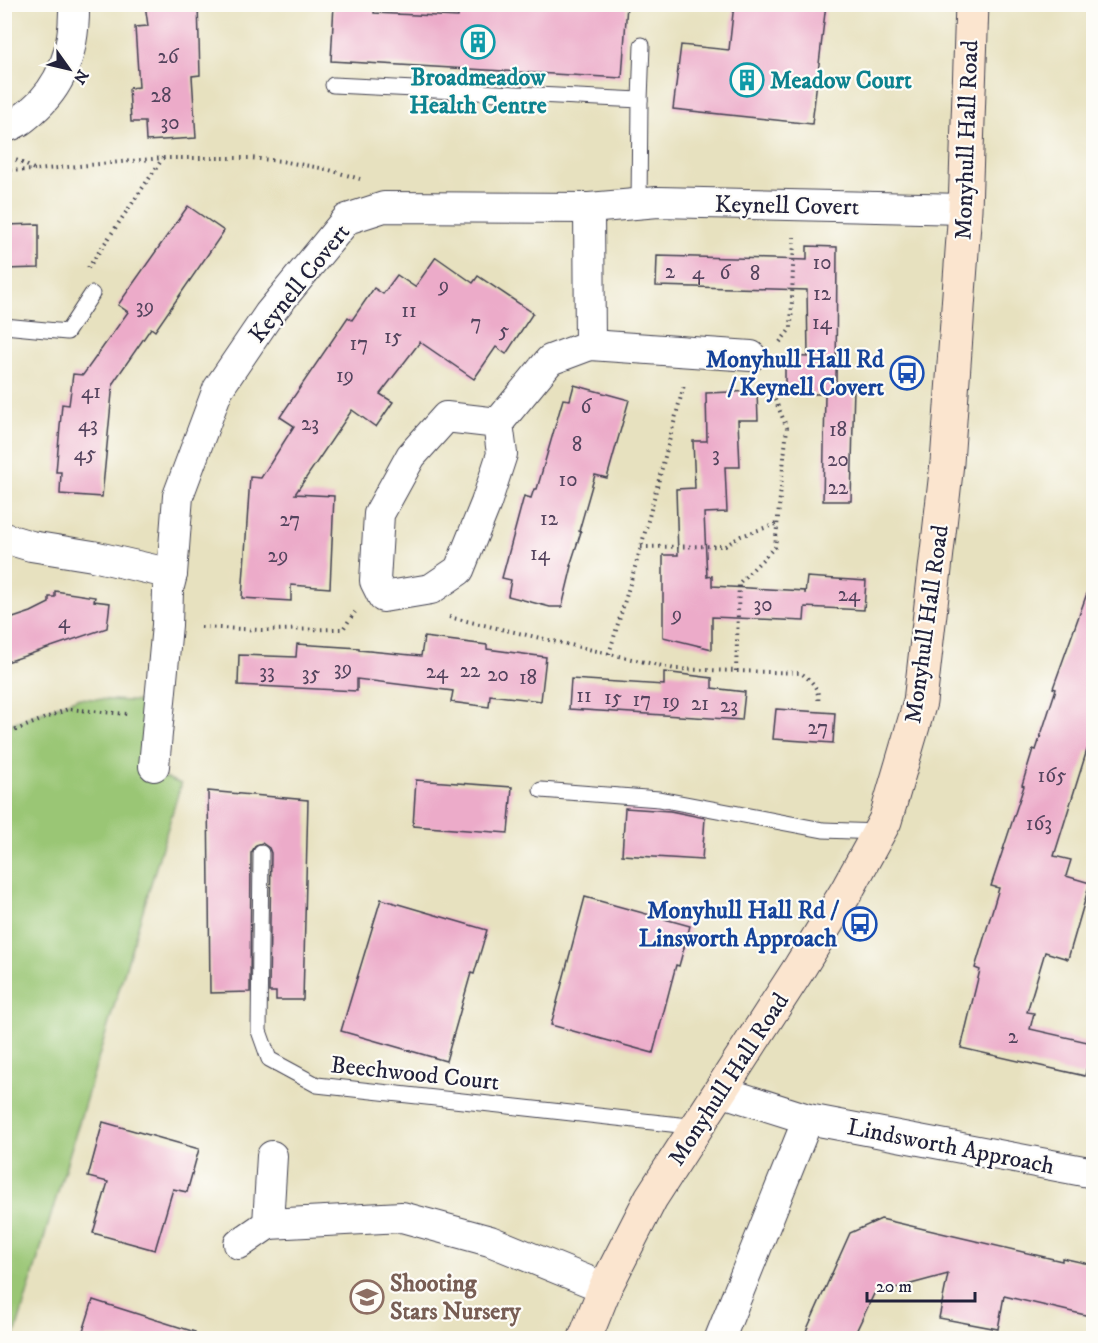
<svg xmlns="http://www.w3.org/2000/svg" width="1098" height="1343" font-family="'IM FELL DW Pica',serif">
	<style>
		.green { fill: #9ac674; stroke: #5e7458; stroke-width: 1.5 }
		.building { fill: #ecabc9 }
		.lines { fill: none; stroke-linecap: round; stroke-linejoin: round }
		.lane-casing { stroke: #403f4f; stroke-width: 17 }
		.street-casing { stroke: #403f4f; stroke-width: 32 }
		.secondary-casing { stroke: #403f4f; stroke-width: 35 }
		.path { stroke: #403f4f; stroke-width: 4; stroke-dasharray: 1.5 4.5; stroke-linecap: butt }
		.lane { stroke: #fff; stroke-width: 15 }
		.street { stroke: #fff; stroke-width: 30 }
		.secondary { stroke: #fbe5cf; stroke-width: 33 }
		.labels { text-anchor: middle; stroke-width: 4.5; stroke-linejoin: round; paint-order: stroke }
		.number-label { font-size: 21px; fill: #54445e }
		.culture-label { font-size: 24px; font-weight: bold; fill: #0d838f; stroke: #fdfcf7 }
		.street-label { font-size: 24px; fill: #22223b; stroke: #fdfcf7 }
		.transit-label { font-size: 24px; font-weight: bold; fill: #164399; stroke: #fdfcf7; text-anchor: end }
		.education-label { font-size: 24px; font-weight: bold; fill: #785e54; stroke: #fdfcf7; text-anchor: start }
	</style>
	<rect width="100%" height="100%" fill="#fdfcf7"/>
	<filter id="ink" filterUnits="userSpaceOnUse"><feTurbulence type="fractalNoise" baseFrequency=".0167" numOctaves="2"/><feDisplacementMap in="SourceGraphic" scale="12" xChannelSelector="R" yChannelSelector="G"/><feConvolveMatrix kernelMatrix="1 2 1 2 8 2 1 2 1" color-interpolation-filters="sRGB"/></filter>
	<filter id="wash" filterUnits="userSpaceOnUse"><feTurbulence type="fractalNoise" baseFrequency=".008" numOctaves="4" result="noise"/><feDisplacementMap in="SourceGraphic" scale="24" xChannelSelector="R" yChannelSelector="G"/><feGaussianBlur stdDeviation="1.35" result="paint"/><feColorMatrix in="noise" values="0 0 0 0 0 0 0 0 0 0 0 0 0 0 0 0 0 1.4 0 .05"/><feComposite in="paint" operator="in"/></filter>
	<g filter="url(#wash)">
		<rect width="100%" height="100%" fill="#e7e1bf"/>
		<!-- green -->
		<polygon class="green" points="78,698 145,702 144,769 181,784 14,1338 5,1338 5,726"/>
		<g id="blocks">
			<!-- building -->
			<g class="building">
				<polygon points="145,4 198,4 200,75 192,76 196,138 146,141 145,122 131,122 129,88 139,87 135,27 148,26"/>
				<polygon points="334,4 375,4 374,13 458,17 459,4 627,4 622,78 331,61"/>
				<polygon points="734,4 826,4 812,124 673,109 681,45 729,50"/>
				<polygon points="188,206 224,231 155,331 151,328 113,383 102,497 60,494 61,472 56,472 62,404 69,405 73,374 83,375 128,312 118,305"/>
				<polygon points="39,224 39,268 4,269 4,225"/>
				<polygon points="807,246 837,247 836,386 854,386 851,501 823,501 825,394 785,394 785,356 808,357 807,290 656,286 657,256 807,260"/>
				<polygon points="436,257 473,283 478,276 533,313 506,354 496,347 474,379 420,342 380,394 393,402 376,427 352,410 295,494 334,496 330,588 291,585 291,601 242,598 250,477 261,478 294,426 280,417 348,317 352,320 374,288 383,294 397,275 415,287"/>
				<polygon points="574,385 629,400 607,478 595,475 579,531 581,532 570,566 572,566 562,607 550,607 508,596 511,580 502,578 524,496 531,498 534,489 537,489 563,399 570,400"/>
				<polygon points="757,391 758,420 738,420 740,467 725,467 727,512 704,513 707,577 712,576 712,586 805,591 805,594 807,577 866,581 864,610 805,607 804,621 712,617 712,649 663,637 663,555 678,555 676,489 695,488 693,441 707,441 706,393"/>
				<polygon points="1090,585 1094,585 1094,752 1087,750 1054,856 1071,860 1066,876 1090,883 1068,959 1045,952 1027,1012 1034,1013 1030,1029 1092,1043 1085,1076 961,1048 980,970 975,968 999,888 991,886 1024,786 1022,785 1033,749 1036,750 1056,689 1053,688"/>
				<polygon points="55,591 95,597 94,601 110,603 107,628 4,663 4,621 31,612 49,603 49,597 55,597"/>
				<polygon points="424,637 487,645 487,649 546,657 541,701 490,695 489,707 451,702 453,691 357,679 357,691 238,685 239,655 296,657 297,644 359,648 359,650 421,656"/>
				<polygon points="664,672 712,678 712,688 745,692 742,720 569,709 571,679 664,685"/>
				<polygon points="776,709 835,713 833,743 773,739"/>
				<polygon points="416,780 512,787 508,833 413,826"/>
				<polygon points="208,791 308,800 303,1000 276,1000 276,992 269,992 271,853 269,848 262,843 256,845 251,853 250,992 210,993"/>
				<polygon points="625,808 670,811 705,818 702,860 622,855"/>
				<polygon points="585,897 690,926 679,966 676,965 653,1053 551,1025"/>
				<polygon points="381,899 487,930 474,974 471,973 446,1061 341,1031"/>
				<polygon points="103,1122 199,1149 187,1192 173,1189 155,1250 93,1233 108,1182 88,1177"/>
				<polygon points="881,1219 1062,1261 1062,1258 1094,1265 1094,1317 1004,1296 998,1329 939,1318 948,1274 874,1294 853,1338 803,1338 850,1233"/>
				<polygon points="93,1300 195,1332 194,1338 81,1338"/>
			</g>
		</g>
	</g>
	<g filter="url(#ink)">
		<use href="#blocks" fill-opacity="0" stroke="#403f4f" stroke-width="1.5"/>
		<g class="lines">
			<!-- lane casing -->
			<g class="lane-casing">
				<g id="lane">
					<polyline points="333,85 640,100 639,204"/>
					<polyline points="640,100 642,45"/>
					<polyline points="4,326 67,332 92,294"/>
					<polyline points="541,790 659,799 823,830 879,832"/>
					<polyline points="261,853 259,1031 269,1059 317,1085 698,1127"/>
				</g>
			</g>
			<!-- street casing -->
			<g class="street-casing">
				<g id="street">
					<path d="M4 128C17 124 23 119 32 111 64 84 75 45 74 4"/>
					<polyline points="590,345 751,356"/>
					<polyline points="498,423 502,454 486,503 459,570 431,589 383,597 375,581 379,514 411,456 446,417 498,423 550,360 590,345 589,208"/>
					<polyline points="4,538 31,546 93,556 172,574"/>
					<polyline points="154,766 167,625 168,590 172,574 178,496 218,389 269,314 347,219 384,207 589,208 658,202 965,209"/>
					<polyline points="720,1091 808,1119 1094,1173"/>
					<polyline points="268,1224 402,1217 490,1241 605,1288"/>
					<polyline points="239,1244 268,1224 272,1156"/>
					<polyline points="720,1338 808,1119"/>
				</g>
			</g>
			<!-- secondary casing -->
			<g class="secondary-casing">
				<polyline id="secondary" points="585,1338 605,1288 651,1198 800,967 846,892 885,821 920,702 947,463 965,209 972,4"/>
			</g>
			<!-- path -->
			<g class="path">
				<polyline points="16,160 36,170 163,158 250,158 281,161 326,169 360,179"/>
				<polyline points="4,171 35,170"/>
				<polyline points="88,268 163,158"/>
				<polyline points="780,342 791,328 794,237"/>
				<polyline points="641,547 725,546 741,536 776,524"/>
				<path d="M449 617 675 669 801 673C813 682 820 689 818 704"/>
				<polyline points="201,627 262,630 343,629 355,612"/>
				<polyline points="609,654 641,547 684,385"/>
				<polyline points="736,671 739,583 775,547 787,428 768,383"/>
				<polyline points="4,735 68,709 127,714"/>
			</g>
			<!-- lane -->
			<use href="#lane" class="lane"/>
			<!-- street -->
			<use href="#street" class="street"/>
			<!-- secondary -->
			<use href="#secondary" class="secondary"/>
		</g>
	</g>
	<!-- icons -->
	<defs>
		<g id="building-ring" transform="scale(1.725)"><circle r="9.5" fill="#fdfcf7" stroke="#0f9aa8" stroke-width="1.5"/><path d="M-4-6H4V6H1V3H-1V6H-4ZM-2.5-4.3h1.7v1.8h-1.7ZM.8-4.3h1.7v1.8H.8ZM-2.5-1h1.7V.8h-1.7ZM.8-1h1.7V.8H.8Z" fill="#0f9aa8"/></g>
		<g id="bus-ring" transform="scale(1.725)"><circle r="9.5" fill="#fdfcf7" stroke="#1a4fb4" stroke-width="1.5"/><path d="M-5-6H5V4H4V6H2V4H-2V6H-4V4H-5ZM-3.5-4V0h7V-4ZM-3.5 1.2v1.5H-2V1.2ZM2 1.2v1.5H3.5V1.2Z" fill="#1a4fb4"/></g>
		<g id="school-ring" transform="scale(1.725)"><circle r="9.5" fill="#fdfcf7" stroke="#8d6e63" stroke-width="1.5"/><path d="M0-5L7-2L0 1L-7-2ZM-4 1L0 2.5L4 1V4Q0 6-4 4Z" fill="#8d6e63"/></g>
	</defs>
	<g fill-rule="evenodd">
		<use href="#building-ring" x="478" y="42"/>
		<use href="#building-ring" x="747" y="80"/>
		<use href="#bus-ring" x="907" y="373"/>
		<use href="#bus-ring" x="860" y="924"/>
		<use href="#school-ring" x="367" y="1297"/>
	</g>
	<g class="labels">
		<!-- number labels -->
		<g class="number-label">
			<text x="168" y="63">26</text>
			<text x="161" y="102">28</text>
			<text x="170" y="129">30</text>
			<text x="822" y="269">10</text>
			<text x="670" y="278">2</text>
			<text x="698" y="279">4</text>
			<text x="725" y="279">6</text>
			<text x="755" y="280">8</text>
			<text x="444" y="292">9</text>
			<text x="822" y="300">12</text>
			<text x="145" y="313">39</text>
			<text x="409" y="317">11</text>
			<text x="476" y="329">7</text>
			<text x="822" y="329">14</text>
			<text x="504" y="337">5</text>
			<text x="393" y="343">15</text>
			<text x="359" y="350">17</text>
			<text x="345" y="382">19</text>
			<text x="91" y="398">41</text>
			<text x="586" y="413">6</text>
			<text x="310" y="430">23</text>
			<text x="88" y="431">43</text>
			<text x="838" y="436">18</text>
			<text x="577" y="451">8</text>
			<text x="85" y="460">45</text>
			<text x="716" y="461">3</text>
			<text x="838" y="466">20</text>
			<text x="568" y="486">10</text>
			<text x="838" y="494">22</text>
			<text x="549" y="525">12</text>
			<text x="290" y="526">27</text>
			<text x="540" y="560">14</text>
			<text x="278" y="562">29</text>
			<text x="849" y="601">24</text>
			<text x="763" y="611">30</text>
			<text x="677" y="621">9</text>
			<text x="64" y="628">4</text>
			<text x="343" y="675">39</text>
			<text x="470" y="677">22</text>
			<text x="267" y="678">33</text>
			<text x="437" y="678">24</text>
			<text x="311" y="680">35</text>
			<text x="498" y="681">20</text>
			<text x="528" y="684">18</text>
			<text x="584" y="702">11</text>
			<text x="613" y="704">15</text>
			<text x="642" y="706">17</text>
			<text x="671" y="708">19</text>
			<text x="700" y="710">21</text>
			<text x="729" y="712">23</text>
			<text x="818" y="734">27</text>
			<text x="1052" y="782">165</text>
			<text x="1039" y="830">163</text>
			<text x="1013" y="1043">2</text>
		</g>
		<!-- culture labels -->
		<g class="culture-label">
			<text x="478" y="85">Broadmeadow<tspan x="478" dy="28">Health Centre</tspan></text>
			<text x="770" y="88" text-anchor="start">Meadow Court</text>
		</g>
		<!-- street labels -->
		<g class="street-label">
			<text transform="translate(966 140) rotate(-88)" y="8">Monyhull Hall Road</text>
			<text transform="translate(787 205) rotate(1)" y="8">Keynell Covert</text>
			<text transform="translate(299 283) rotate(-51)" y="8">Keynell Covert</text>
			<text transform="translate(926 624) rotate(-82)" y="8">Monyhull Hall Road</text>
			<text transform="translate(415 1073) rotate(6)" y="8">Beechwood Court</text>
			<text transform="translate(728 1079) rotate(-57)" y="8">Monyhull Hall Road</text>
			<text transform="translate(951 1146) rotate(11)" y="8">Lindsworth Approach</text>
		</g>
		<!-- transit labels -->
		<g class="transit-label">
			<text x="884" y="367">Monyhull Hall Rd<tspan x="884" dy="28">/ Keynell Covert</tspan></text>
			<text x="837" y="918">Monyhull Hall Rd /<tspan x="837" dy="28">Linsworth Approach</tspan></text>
		</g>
		<!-- education labels -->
		<g class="education-label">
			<text x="390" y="1291">Shooting<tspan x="390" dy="28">Stars Nursery</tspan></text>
		</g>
	</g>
	<!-- margin -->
	<rect width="1098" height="1343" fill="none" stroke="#fdfcf7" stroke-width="24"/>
	<!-- north arrow -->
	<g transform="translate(69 69) rotate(124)" stroke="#fdfcf7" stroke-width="4.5" paint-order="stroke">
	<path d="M0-4.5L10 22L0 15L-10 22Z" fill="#22223b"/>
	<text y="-9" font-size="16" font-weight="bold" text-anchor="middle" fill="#22223b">N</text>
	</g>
	<!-- scale -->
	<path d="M867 1292v9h108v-9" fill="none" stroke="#22223b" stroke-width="3"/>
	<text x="876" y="1292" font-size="18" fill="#22223b" stroke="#fdfcf7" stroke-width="4.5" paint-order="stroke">20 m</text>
</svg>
